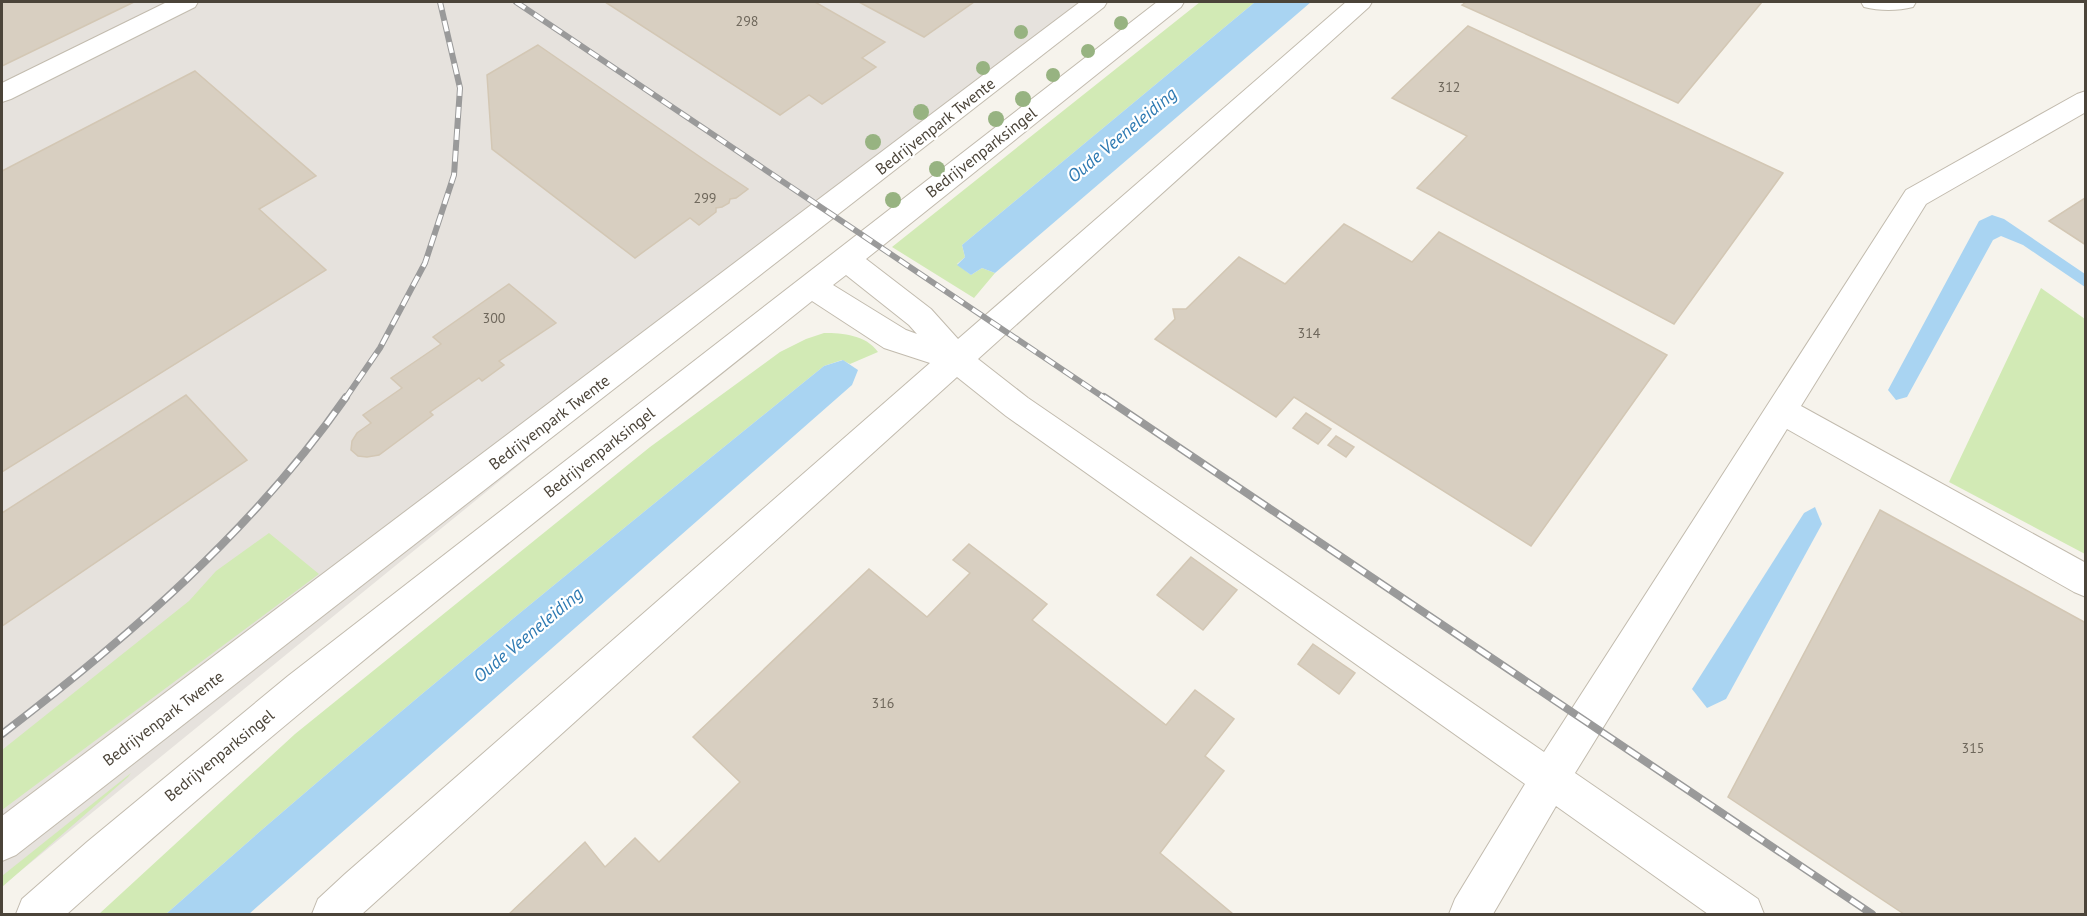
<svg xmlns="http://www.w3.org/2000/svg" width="2087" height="916" font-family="'PT Sans',sans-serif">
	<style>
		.industrial { fill: #e6e2dd }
		.green { fill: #d2eab5 }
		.water { fill: #a9d4f2 }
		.building { fill: #d8cfc1; stroke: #d3c7b4; stroke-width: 1.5 }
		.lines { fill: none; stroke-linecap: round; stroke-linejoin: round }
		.minor-casing { stroke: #c2bbae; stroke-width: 2 }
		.minor { fill: #fff; fill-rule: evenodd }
		.rail-far1-casing { stroke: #9a9a9a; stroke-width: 6 }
		.rail-casing { stroke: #9a9a9a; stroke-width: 8 }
		.rail-far1 { stroke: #fff; stroke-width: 4; stroke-dasharray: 11; stroke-linecap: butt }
		.rail { stroke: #fff; stroke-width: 5; stroke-dasharray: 15; stroke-linecap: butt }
		.tree { fill: #97b381 }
		.labels { text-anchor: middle; stroke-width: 4.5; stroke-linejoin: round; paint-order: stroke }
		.number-label { font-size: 14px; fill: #6e675b }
		.street-label { font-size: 16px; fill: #4b4439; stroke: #fff }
		.water-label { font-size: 18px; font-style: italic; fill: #2e7ab2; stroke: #fff }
	</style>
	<rect width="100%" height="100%" fill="#f6f3ec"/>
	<!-- industrial -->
	<polygon class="industrial" points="2,2 1088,2 2,886"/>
	<!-- green -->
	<g class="green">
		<polygon points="1200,2 1255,2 962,245 965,257 957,264 971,275 982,268 995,273 974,298 892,247"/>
		<polygon points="2041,288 2085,319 2085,554 1949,482"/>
		<path d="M824 333C843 333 866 335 878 352L850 364 842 360 824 366C602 546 379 724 166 914H99L295 734 650 447 780 352 806 339Z"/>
		<polygon points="269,533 319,574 2,810 2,750 189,601 216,571"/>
		<polygon points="131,773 128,777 2,887 2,876"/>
	</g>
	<!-- water -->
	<g class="water">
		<polygon points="1255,2 1311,2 995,273 982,268 971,275 957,265 965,257 962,245"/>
		<polygon points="1992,215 2004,219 2085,274 2085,287 2023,245 2001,236 1993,240 1907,397 1896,400 1888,390 1979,221"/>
		<path d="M843 360 858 370 852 385 249 914H166C379 724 602 546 824 366Z"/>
		<polygon points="1815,507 1822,524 1726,699 1707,708 1692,689 1804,513"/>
	</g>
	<!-- building -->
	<g class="building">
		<polygon points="2,2 134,2 2,66"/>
		<polygon points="605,2 815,2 885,42 862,58 876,67 822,104 809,95 780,115"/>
		<polygon points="859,2 974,2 924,37"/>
		<polygon points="1466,2 1762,2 1678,103 1462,5"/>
		<polygon points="1468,26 1783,173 1674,324 1417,188 1467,136 1392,98"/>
		<polygon points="538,45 706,161 748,189 736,198 730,199 729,203 722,207 716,208 716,212 699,225 690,218 635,258 492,149 487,75"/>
		<polygon points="195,71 316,176 259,209 326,270 2,472 2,171"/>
		<polygon points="2085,198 2086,198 2086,245 2049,221"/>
		<polygon points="1344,224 1412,262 1439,232 1667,355 1531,546 1294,397 1276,417 1155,339 1175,319 1173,309 1186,309 1239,257 1285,284"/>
		<polygon points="509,284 556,323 499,361 504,365 482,381 479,378 430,412 433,415 379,455 367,457 358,456 351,450 352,441 357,433 371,423 363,415 402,388 391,378 441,344 433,337"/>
		<polygon points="186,395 247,460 2,626 2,513"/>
		<polygon points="1306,413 1331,429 1318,444 1293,428"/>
		<polygon points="1336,436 1354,447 1346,457 1328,445"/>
		<polygon points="1880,510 2086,623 2086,914 1904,914 1728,797"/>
		<polygon points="969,544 1047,604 1032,620 1166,725 1195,690 1234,719 1205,756 1224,771 1160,853 1233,914 509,914 585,842 605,867 635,838 659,862 740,782 693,737 869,569 927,617 970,573 953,560"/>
		<polygon points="1191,557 1237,590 1203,630 1157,595"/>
		<polygon points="1313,644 1355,673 1339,694 1298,664"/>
	</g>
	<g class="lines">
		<!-- minor casing -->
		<g class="minor-casing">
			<g id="minor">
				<polygon points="167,2 198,2 195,7 11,99 2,102 2,83"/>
				<polygon points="1080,2 1107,2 1104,7 16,855 2,861 2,816"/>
				<path d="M1157 2H1184L1181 7 866 259 931 309 958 339 1346 2H1372L1369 7 978 359 1028 398 1544 752 1906 190 2077 94 2086 91V112L1926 204 1801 406 2086 563V597L2074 592 1787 429 1575 773 1758 899 1764 914H1708L1556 806 1493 914H1449L1455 899 1525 784 1006 416 957 377 362 914H312L318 899 345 874 930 363 884 348 812 301C561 502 306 699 67 914H16L22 899 87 842 288 676ZM846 275 909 325 917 334 906 330 833 285Z"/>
				<path d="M1861 2H1916L1913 7C1898 11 1879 11 1864 7Z"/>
			</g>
		</g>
		<!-- minor -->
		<use href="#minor" class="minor"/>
		<!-- rail-far1 casing -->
		<g class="rail-far1-casing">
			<g id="rail-far1">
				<polyline points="516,2 1106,399"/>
				<polyline points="345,399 380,348 425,263 454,175 460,88 440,2"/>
			</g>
		</g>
		<!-- rail casing -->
		<g class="rail-casing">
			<g id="rail">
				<polyline points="1104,397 1872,914"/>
				<path d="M2 734C130 636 253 530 346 397"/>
			</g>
		</g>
		<!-- rail-far1 -->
		<use href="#rail-far1" class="rail-far1"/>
		<!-- rail -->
		<use href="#rail" class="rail"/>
	</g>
	<!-- trees -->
	<g class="tree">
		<circle cx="1121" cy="23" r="7"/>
		<circle cx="1021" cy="32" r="7"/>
		<circle cx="1088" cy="51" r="7"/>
		<circle cx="983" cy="68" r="7"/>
		<circle cx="1053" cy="75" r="7"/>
		<circle cx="1023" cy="99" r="8"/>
		<circle cx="921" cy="112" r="8"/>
		<circle cx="996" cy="119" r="8"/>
		<circle cx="873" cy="142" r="8"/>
		<circle cx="937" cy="169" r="8"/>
		<circle cx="893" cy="200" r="8"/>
	</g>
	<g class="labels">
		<!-- number labels -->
		<g class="number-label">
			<text x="747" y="26">298</text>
			<text x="1449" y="92">312</text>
			<text x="705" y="203">299</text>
			<text x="494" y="323">300</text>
			<text x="1309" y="338">314</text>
			<text x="883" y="708">316</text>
			<text x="1973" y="753">315</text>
		</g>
		<!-- street labels -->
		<g class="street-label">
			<text transform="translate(935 126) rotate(-38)" y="6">Bedrijvenpark Twente</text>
			<text transform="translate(981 152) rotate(-38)" y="6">Bedrijvenparksingel</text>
			<text transform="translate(549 422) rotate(-37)" y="6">Bedrijvenpark Twente</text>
			<text transform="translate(599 452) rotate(-38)" y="6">Bedrijvenparksingel</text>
			<text transform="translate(163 718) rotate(-37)" y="6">Bedrijvenpark Twente</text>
			<text transform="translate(219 755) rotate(-39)" y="6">Bedrijvenparksingel</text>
		</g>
		<!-- water labels -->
		<g class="water-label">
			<text transform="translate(1122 135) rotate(-40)" y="6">Oude Veeneleiding</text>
			<text transform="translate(528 635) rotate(-40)" y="6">Oude Veeneleiding</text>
		</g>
	</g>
	<!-- border -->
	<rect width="2087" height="916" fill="none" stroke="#4b4439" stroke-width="6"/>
</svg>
